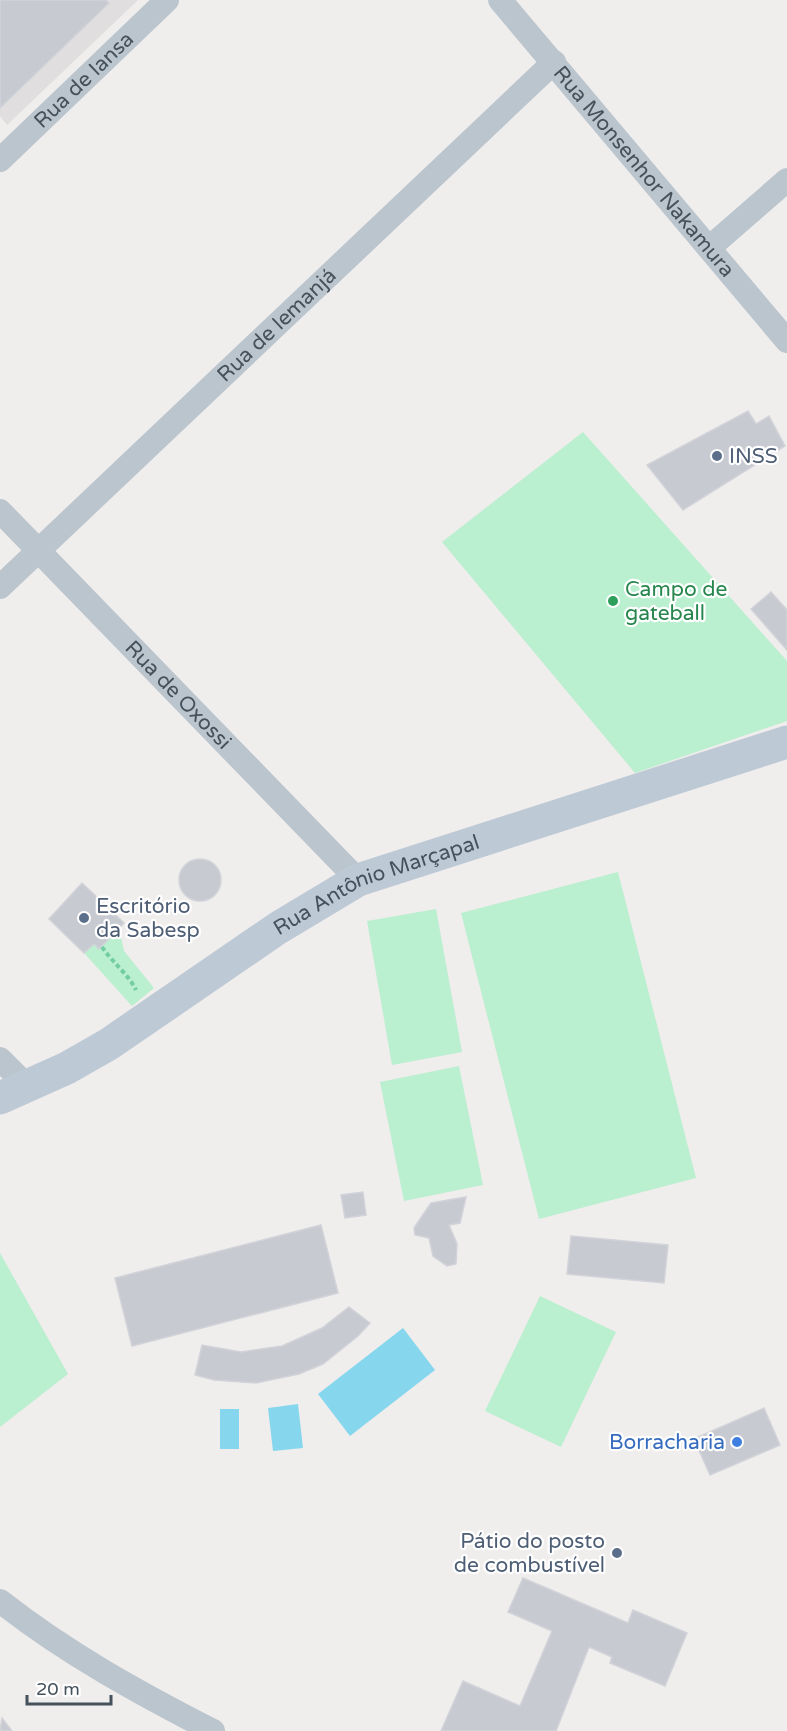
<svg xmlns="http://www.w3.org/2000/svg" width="787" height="1731" font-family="'Varela Round',sans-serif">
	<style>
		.education { fill: #e1dedf }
		.green { fill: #baefcf }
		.water { fill: #86d7ee }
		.building { fill: #c7cad0; stroke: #d1d3d9; stroke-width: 1.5 }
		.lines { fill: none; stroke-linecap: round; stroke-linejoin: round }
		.path { stroke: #72cea2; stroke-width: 4; stroke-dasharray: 4.5 3; stroke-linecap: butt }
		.minor { stroke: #bbc5cd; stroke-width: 24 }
		.secondary { stroke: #bdc9d5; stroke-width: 33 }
		.service-dot { fill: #5c6f8a; stroke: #fff; stroke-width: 2 }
		.leisure-dot { fill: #2e9e5b; stroke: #fff; stroke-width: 2 }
		.shop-dot { fill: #3f7fe0; stroke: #fff; stroke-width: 2 }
		.labels { text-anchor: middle; stroke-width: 4.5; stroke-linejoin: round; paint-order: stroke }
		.street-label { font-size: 21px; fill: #45515b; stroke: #fff }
		.service-label { font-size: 21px; fill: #4e5e75; stroke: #fff; text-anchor: start }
		.leisure-label { font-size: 21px; fill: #27864d; stroke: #fff; text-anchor: start }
		.shop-label { font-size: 21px; fill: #366cbe; stroke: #fff; text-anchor: end }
	</style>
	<rect width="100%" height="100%" fill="#f0eded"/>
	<!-- education -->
	<polygon class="education" points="0,0 138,0 7,125 0,116"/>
	<!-- green -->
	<g class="green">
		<polygon points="583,432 787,661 787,721 635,773 442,542"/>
		<polygon points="618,872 696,1178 539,1219 461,913"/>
		<polygon points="436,909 462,1052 392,1065 367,921"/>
		<polygon points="119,928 124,951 154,988 132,1006 84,953 94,944 99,949"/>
		<polygon points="459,1066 483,1185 404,1201 380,1082"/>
		<polygon points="0,1253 68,1374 0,1427"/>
		<polygon points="540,1296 616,1332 561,1447 485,1411"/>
	</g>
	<!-- water -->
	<g class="water">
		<polygon points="403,1328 435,1370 350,1436 318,1394"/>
		<polygon points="298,1404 303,1448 273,1451 268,1408"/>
		<rect x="220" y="1409" width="19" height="40"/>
	</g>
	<!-- building -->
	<g class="building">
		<polygon points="0,0 106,0 109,3 0,108"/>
		<polygon points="748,411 756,424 769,416 785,446 683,510 647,465"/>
		<polygon points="771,592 787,610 787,650 751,609"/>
		<circle cx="200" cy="880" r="21"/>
		<polygon points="82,883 124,923 99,949 94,944 84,953 49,919"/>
		<polygon points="363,1192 366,1215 345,1218 341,1195"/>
		<polygon points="466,1197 460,1223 449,1225 457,1244 456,1264 447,1266 433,1256 429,1238 415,1235 414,1228 431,1203"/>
		<polygon points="321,1225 338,1293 132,1346 115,1278"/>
		<polygon points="571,1236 668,1245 664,1283 567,1274"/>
		<polygon points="349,1307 370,1323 358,1336 323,1364 299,1374 256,1383 214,1380 195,1375 202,1345 241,1352 282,1346 322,1328"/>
		<polygon points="764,1408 780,1445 710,1475 694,1439"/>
		<polygon points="523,1578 628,1623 633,1610 687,1633 665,1686 610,1663 612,1657 589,1647 556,1731 441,1731 463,1681 520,1706 552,1631 508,1612"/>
		<polygon points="2,1718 12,1731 0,1731"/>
	</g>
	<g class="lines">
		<!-- path -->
		<path class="path" d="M102 947C112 962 129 975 136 990"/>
		<!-- minor -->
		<g class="minor">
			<path id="s1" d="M500 0 787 341"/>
			<path id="s2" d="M0 160 167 0"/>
			<polyline points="709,248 787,180"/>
			<path id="s3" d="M0 511 358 880"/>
			<path id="s4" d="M0 587 554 62"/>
			<polyline points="0,1059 27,1086"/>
			<path d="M0 1601C66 1653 139 1693 213 1731"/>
		</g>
		<!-- secondary -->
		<path class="secondary" id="s5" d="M0 1098 67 1068 109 1044 278 928 358 880 787 742"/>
	</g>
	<!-- markers -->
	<g class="service-dot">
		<circle cx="717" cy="456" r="6"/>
		<circle cx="84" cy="918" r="6"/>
		<circle cx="617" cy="1553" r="6"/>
	</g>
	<circle class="leisure-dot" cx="613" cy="601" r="6"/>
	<circle class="shop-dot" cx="737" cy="1442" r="6"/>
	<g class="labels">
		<!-- street labels -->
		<g class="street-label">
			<text dy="7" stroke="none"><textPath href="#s2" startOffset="116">Rua de Iansa</textPath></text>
			<text dy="7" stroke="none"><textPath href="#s1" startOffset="224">Rua Monsenhor Nakamura</textPath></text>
			<text dy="7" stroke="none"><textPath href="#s4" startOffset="381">Rua de Iemanjá</textPath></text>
			<text dy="7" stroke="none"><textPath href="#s3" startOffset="256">Rua de Oxossi</textPath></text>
			<text dy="7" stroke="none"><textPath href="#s5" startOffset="435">Rua Antônio Marçapal</textPath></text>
		</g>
		<!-- service labels -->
		<g class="service-label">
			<text x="729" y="463">INSS</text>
			<text x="96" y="913">Escritório<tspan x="96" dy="24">da Sabesp</tspan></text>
			<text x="605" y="1548" text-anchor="end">Pátio do posto<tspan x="605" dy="24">de combustível</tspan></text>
		</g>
		<!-- leisure labels -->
		<g class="leisure-label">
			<text x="625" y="596">Campo de<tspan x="625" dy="24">gateball</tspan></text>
		</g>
		<!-- shop labels -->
		<g class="shop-label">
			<text x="725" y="1449">Borracharia</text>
		</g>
	</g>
	<!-- scale -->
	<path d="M27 1695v9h84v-9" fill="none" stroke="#45515b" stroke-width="3"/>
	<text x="36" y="1695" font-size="18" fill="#45515b" stroke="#ffffff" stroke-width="4.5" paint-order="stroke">20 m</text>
</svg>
